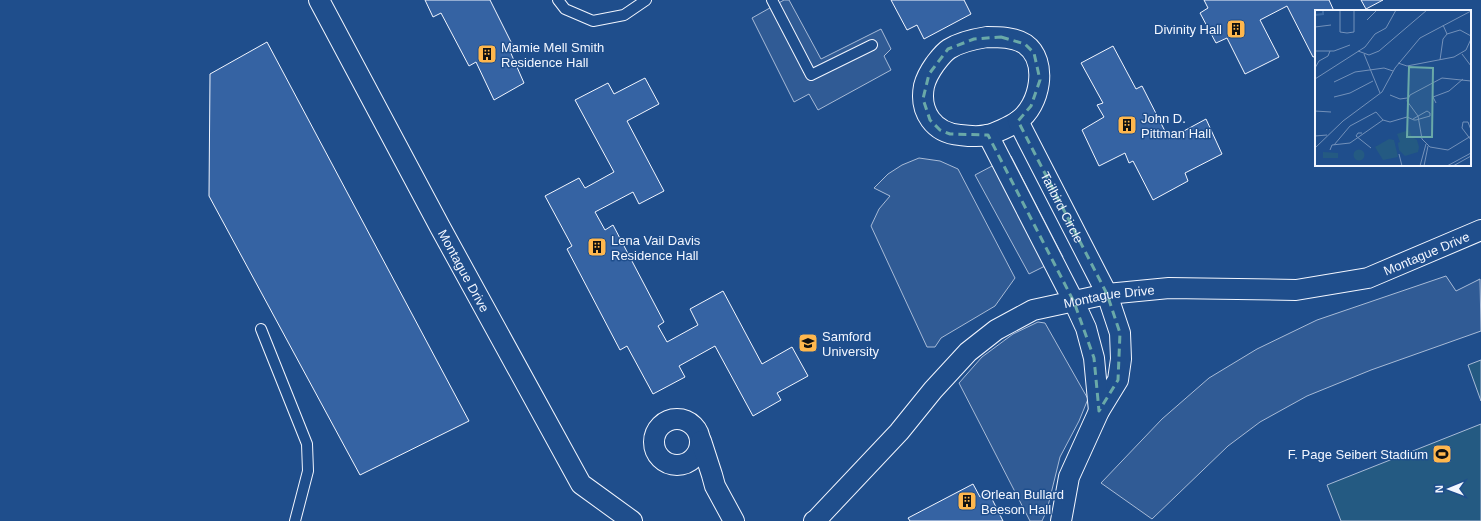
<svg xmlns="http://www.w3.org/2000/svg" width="1481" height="521" font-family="Helvetica,sans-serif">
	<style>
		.green { fill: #245a82; stroke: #a8bbd7 }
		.parking { fill: #305b95; stroke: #a8bbd7 }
		.building { fill: #3563a3; stroke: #f2f6ff }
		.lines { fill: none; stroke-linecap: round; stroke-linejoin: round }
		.lane-casing { stroke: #f2f6ff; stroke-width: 12 }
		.street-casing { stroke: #f2f6ff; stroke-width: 22 }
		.lane { stroke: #1f4e8c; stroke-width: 10 }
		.street { stroke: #1f4e8c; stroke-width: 20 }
		.marked { fill: none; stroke: #6aa9a8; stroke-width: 3; stroke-dasharray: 8 5; stroke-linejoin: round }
		.labels { text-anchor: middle; stroke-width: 3; stroke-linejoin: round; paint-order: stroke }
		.poi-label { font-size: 13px; fill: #f2f6ff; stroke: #1f4e8c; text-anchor: start }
		.street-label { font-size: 13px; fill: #f2f6ff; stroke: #1f4e8c }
		.inset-river { fill: none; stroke: #3b69a3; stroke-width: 2 }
		.inset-road { fill: none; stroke: #7391ba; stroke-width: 1 }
		.view { fill: #6aa9a8; fill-opacity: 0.15; stroke: #6aa9a8; stroke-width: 2 }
		.inset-edge { fill: none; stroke: #f2f6ff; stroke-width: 2 }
	</style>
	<rect width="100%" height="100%" fill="#1f4e8c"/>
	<!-- green -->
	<g class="green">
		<polygon points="1481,360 1481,401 1468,365"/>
		<polygon points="1481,424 1481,521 1341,521 1327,485"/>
	</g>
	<!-- parking -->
	<g class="parking">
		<polygon points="784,0 789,0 821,59 881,29 891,49 884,56 891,70 818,110 809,94 794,102 752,18"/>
		<polygon points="1011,156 1063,257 1029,274 975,175"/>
		<polygon points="919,158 940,161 958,169 1015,278 995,306 941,338 935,347 927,347 871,226 879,209 890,196 874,188 888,174 902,165"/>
		<polygon points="1446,276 1456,291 1480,279 1481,331 1371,370 1307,396 1260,422 1228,446 1152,519 1101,483 1162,419 1209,378 1257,349 1317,320"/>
		<polygon points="1038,322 1045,323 1088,399 1079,421 1060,457 1047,510 1042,521 1030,521 959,383 982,357 1013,334"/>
	</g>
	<!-- building -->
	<g class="building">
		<polygon points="425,0 490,0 513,46 509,49 524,83 494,100 476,62 469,66 441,13 433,17"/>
		<polygon points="891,0 964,0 971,14 924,39 917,25 907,30"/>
		<polygon points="1204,0 1329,0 1334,11 1316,11 1316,56 1313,57 1287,6 1260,20 1279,57 1245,74 1227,38 1216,43 1200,13 1208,8"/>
		<polygon points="1361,0 1383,0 1366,9"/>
		<polygon points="267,42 469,421 360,475 209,196 210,74"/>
		<polygon points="1113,46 1136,89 1142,86 1169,139 1206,119 1222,154 1185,173 1188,181 1153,200 1133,161 1129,163 1125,153 1099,166 1082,130 1104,117 1097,105 1103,103 1081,63"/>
		<polygon points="645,78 659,104 627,121 664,191 639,204 633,192 595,212 605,230 613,225 664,322 658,326 667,342 698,325 690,309 723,291 762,364 792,347 808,376 777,393 781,400 753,416 715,346 679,366 685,377 653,394 627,346 620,350 567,249 572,246 545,196 579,178 585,188 614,172 575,100 608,83 614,94"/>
		<polygon points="973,484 980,497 989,493 1003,521 910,521 908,518"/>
	</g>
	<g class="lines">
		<!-- lane casing -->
		<g class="lane-casing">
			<g id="lane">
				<polyline points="558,0 565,9 593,21 624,15 646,0"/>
				<polyline points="772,0 811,75 872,45"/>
				<polyline points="261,329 307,444 308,471 295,521"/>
			</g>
		</g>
		<!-- street casing -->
		<g class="street-casing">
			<g id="street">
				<path id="s1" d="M319 0 440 227 581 484 632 521"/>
				<path d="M987 37C999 37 1014 37 1025 44 1049 61 1040 106 1018 121 1011 126 994 134 987 135 979 137 968 136 960 135 934 133 919 112 924 86 926 78 930 71 935 64 939 59 943 53 949 49 960 42 974 39 987 37Z"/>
				<path id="s2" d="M1018 121 1107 294 1120 333 1121 359 1118 380 1099 411 1069 477 1061 521"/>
				<polyline points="988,135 1074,302 1086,328 1094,358 1099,411"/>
				<circle cx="677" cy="442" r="23"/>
				<polyline points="701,441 712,475 715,486 734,521"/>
				<path id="s3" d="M814 521 816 520 899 432 933 390 968 352 996 330 1033 310 1107 294 1169 288 1296 290 1368 278 1481 230"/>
			</g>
		</g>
		<!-- lane -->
		<use href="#lane" class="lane"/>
		<!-- street -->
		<use href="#street" class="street"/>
	</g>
	<!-- marked area -->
	<path class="marked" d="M1001 37 1025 44 1034 53 1040 80 1031 106 1018 121 1107 294 1120 333 1118 380 1099 411 1094 358 1074 302 988 135 950 134 940 130 930 120 923 99 929 74 948 49 974 39Z"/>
	<!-- icons -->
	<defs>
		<g id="building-square" transform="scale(1)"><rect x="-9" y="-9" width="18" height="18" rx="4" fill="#ffb74d" stroke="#1f4e8c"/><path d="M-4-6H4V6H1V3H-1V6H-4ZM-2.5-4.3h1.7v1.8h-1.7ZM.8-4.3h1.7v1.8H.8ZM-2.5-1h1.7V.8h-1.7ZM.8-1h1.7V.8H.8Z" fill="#111"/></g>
		<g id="university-square" transform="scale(1)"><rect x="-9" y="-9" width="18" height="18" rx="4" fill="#ffb74d" stroke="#1f4e8c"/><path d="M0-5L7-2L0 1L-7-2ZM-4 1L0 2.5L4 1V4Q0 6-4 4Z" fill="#111"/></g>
		<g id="stadium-square" transform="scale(1)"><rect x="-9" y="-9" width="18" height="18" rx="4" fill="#ffb74d" stroke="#1f4e8c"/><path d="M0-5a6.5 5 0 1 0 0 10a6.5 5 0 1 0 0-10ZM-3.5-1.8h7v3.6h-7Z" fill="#111"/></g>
	</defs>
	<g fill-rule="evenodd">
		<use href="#building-square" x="1236" y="29"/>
		<use href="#building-square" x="487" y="54"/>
		<use href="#building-square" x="1127" y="125"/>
		<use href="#building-square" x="597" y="247"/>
		<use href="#university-square" x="808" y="343"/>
		<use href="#stadium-square" x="1442" y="454"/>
		<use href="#building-square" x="967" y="501"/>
	</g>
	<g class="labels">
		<!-- poi labels -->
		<g class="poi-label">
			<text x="1222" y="34" text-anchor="end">Divinity Hall</text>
			<text x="501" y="52">Mamie Mell Smith<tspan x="501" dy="15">Residence Hall</tspan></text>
			<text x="1141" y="123">John D.<tspan x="1141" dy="15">Pittman Hall</tspan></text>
			<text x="611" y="245">Lena Vail Davis<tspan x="611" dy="15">Residence Hall</tspan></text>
			<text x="822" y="341">Samford<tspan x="822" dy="15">University</tspan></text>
			<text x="1428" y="459" text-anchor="end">F. Page Seibert Stadium</text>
			<text x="981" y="499">Orlean Bullard<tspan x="981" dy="15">Beeson Hall</tspan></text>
		</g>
		<!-- street labels -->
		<g class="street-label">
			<text dy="5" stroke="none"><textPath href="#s2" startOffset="97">Tailbird Circle</textPath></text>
			<text dy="5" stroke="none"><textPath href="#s3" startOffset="708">Montague Drive</textPath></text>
			<text dy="5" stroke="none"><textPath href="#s1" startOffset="307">Montague Drive</textPath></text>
			<text dy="5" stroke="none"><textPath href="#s3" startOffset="384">Montague Drive</textPath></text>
		</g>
	</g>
	<!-- overview -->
	<g transform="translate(1315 10)">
		<rect width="156" height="156" fill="#1f4e8c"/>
		<path d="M94 120 97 127 102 130 104 137 103 142 90 146 84 140 83 133 85 132 82 124ZM74 129 79 130 83 147 68 150 60 137ZM38.5 145a5.5 5.5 0 1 1 11 0a5.5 5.5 0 1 1-11 0ZM8 142 23 143V148H8Z" fill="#245a82"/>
		<path class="inset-river" d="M0 5 8 4V0"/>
		<path class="inset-road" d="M25 0V22L32 23 39 22V0M52 10 62 0M128 15 132 24 145 20 156 26M0 17 16 15M0 41H19L35 35M43 41 54 45 64 41 112 0M49 44 65 83M147 44 156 56M125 50 128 29 132 24M83 53 92 56 139 47 151 40 156 29M0 58 4 51 13 46 15 41M0 69 50 37 60 24 71 18 81 0M156 71 127 68 95 85 92 91 103 106 107 129 115 137 133 140 156 126M19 72 40 62 69 58 78 61M75 85 85 89 92 88M19 87 35 83 58 71M121 93 118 87 134 81 148 69M0 101 16 102M68 110 75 112 92 107 99 110H101L115 106V103L112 101 98 109M156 120 153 112H148L147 118 156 130M47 123H43L41 126 56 138M0 126 12 125M19 135 35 116 61 102 68 110M0 138 28 111 67 82 80 58 105 28 156 1M15 140 17 135 35 133 68 110M84 144 87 156M105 156 111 134M109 156 113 136M132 156 156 143M138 156 156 146"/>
		<path class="view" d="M94 57 118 58 117 127H92Z"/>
		<rect width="156" height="156" class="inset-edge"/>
	</g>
	<!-- north arrow -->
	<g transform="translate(1449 489) rotate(269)" stroke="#1f4e8c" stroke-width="3" paint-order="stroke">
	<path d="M0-3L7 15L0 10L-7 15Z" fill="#f2f6ff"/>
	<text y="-6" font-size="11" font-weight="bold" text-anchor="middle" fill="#f2f6ff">N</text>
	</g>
</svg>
